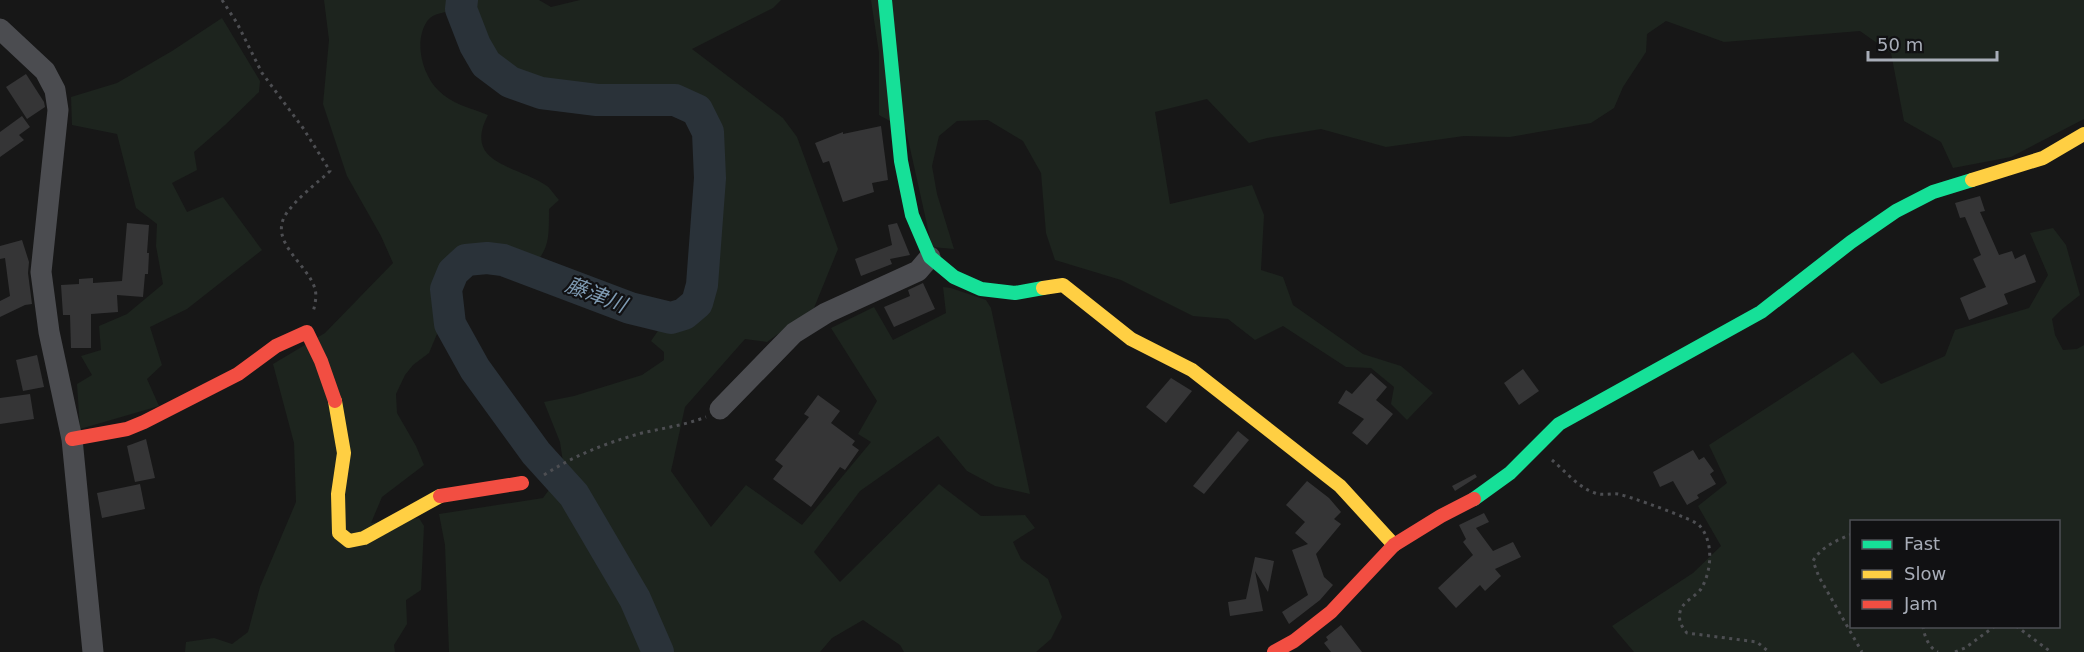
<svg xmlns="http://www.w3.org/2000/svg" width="2084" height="652" font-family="'DejaVu Sans','Noto Sans JP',sans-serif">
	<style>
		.green { fill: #1d241e; fill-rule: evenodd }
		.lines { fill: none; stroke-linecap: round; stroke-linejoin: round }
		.river { stroke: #2a3239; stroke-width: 32 }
		.building { fill: #353536 }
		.path { stroke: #4d4e52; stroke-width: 3; stroke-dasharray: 3 4.5; stroke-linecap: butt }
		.street { stroke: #4b4c50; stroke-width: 21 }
		.fast { stroke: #16e098; stroke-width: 14 }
		.slow { stroke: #ffcf43; stroke-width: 14 }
		.jam { stroke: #f24e42; stroke-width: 14 }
		.labels { text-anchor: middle; stroke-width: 4.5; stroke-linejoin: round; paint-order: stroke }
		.water-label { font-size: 21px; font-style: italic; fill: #7f9bb3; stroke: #111113 }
	</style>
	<rect width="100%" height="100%" fill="#171717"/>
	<!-- green -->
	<g class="green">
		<path d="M324 0H539L551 7 580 0H781L773 8 692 49 783 118 797 137 838 249 814 308 767 342 745 339 685 407 671 471 711 527 746 485 802 525 871 442 858 434 877 401 831 328 874 307 893 340 946 313 943 287 951 288 986 300 991 308 1030 494 995 486 967 471 938 436 860 491 814 552 840 582 939 484 981 516 1025 515 1035 528 1013 542 1021 559 1048 579 1062 617 1051 639 1036 652H904L900 645 863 620 832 638 820 652H449L445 545 439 514 543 498 564 469 560 442 544 402 574 396 642 375 664 360V352L651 341 662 325 683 323 701 306 710 273 715 142 702 109 686 97 549 90 516 79 491 63 475 35 466 8 453 12 449 11C442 13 433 14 428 20 413 40 422 74 438 90 451 104 471 108 488 115 462 165 518 165 547 186 551 189 555 196 559 200L549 209C549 245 549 249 525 276L493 270 469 274 458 284 429 353 413 365 405 375 396 394 397 413 416 446 424 465 382 497 371 523 419 518 424 526 421 590 406 600 407 624 394 645 395 652H185L186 642 214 638 232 644 248 632 260 587 296 502 294 443 273 364 325 333 393 263 381 236 347 176 323 104 329 40Z"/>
		<polygon points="871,0 2084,0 2084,119 2011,157 1953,168 1941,142 1904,121 1891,53 1860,31 1724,42 1666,21 1647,34 1646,52 1623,87 1614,108 1591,123 1510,137 1464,136 1386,147 1321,129 1267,138 1249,143 1207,99 1155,112 1170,204 1252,185 1264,215 1261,270 1283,277 1293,305 1363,354 1401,366 1433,393 1407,420 1391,404 1394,387 1371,368 1346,367 1283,326 1255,340 1228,319 1193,316 1121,280 1055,260 1046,233 1041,173 1023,141 988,120 957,121 939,136 932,166 937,194 954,249 932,247 906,130 879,115 879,53"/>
		<polygon points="222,18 260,81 259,92 225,125 194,152 197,170 172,183 187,212 223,197 262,250 187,309 150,327 162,365 147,379 159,406 80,429 77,384 92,375 81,356 101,350 99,326 127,314 163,284 156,246 157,224 136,208 117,134 72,125 71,97 117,83 172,51"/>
		<path d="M2053 228 2066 245 2080 295 2061 310 2052 319 2055 335 2063 350 2077 349 2084 345V652H1634L1612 626 1693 573 1721 546 1698 506 1727 483 1709 445 1853 352 1881 384 1945 356 1955 330 2029 308 2048 275 2030 233ZM1852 522H2058V626H1852Z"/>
	</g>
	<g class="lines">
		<!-- river -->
		<polyline class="river" points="462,0 461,9 475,45 486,64 510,82 541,93 597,100 675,100 697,110 708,132 710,178 702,285 697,303 684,314 671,318 630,308 503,260 487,258 466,260 453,272 446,289 450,324 475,369 536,453 574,495 635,599 658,652"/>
	</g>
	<!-- building -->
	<g class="building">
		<polygon points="26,74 44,102 45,107 27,119 6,87"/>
		<polygon points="22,116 30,127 19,135 24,140 0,157 0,132"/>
		<polygon points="881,126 888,180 872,183 874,192 843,202 829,161 823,163 815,143 843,132 843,134"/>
		<polygon points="1980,196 1985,211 1980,212 1999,255 2012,251 2015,259 2025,254 2036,282 2004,294 2008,304 1969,320 1960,298 1986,287 1973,259 1981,255 1965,217 1960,218 1955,203"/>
		<polygon points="127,223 149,225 147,253 149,253 148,274 145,274 143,297 117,295 118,312 91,314 91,348 71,348 70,315 63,315 61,285 79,284 79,279 93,278 93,283 122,281"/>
		<polygon points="897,223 910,255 890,259 892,264 861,276 855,259 892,245 888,225"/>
		<polygon points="22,240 29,262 28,273 32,304 25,305 0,317 0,301 10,296 5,258 0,259 0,246"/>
		<polygon points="923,283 935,309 894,327 884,307 910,296 908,290"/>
		<polygon points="37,355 44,387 23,391 16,360"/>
		<polygon points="1523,369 1539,391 1519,405 1504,383"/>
		<polygon points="1371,373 1387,387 1376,400 1393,414 1367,445 1352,433 1364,419 1338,403 1346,390 1352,394"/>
		<polygon points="1171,378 1192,391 1166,423 1146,407"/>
		<polygon points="30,394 34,419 0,424 0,398"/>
		<polygon points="818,395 840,411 831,423 855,441 852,445 859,450 845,470 840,467 811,507 773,479 783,466 775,460 809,417 804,414"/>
		<polygon points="1238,431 1249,440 1204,494 1193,486"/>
		<polygon points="146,439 155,478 135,482 127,446"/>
		<polygon points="1693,450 1699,460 1704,457 1714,471 1710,474 1716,484 1697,495 1699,498 1687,505 1673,481 1660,487 1653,472"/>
		<polygon points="1475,474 1477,477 1455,491 1452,486"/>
		<polygon points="1307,481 1329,498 1341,512 1334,519 1341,524 1316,554 1324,577 1333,585 1320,600 1289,624 1282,612 1308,595 1292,550 1308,544 1295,533 1305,522 1286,505"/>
		<polygon points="140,484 145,509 102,518 97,493"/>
		<polygon points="1484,513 1489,522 1476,528 1493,551 1513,542 1521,557 1495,569 1501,576 1485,591 1480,585 1456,608 1438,588 1473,555 1463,542 1466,539 1459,525"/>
		<polygon points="1255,557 1274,561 1268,592 1255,571 1263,611 1230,616 1228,602 1246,599"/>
		<polygon points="1341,625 1362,652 1331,652 1324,643 1328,640 1326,637"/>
	</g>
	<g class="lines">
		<!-- path -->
		<g class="path">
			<path d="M222 0 237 23 262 73 303 128 330 171C316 184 297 198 286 214 268 242 308 264 315 289 317 296 315 305 313 312"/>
			<path d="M1552 460C1565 471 1579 488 1595 493 1602 496 1610 493 1618 494 1629 496 1693 519 1699 525 1714 541 1712 571 1701 589 1695 597 1682 602 1680 612 1678 621 1682 627 1687 633L1757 642 1769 652"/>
			<path d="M544 475C575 455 606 443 642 433 664 428 685 425 706 417"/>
			<path d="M1852 534C1837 540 1821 547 1813 561L1819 577 1862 652"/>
			<path d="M1923 626C1924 636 1929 648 1938 652"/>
			<polyline points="2016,626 2051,652"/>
			<polyline points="1955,652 1965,648 1995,626"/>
		</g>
		<!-- street -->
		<g class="street">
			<polyline points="0,29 45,71 55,90 58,110 41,272 49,332 72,439 93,652"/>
			<polyline points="720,409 794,333 826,313 918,271 930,257"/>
		</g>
		<!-- fast -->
		<g class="fast">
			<polyline points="885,0 901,161 912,215 930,257 954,277 981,289 1015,293 1043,288"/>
			<polyline points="1474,499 1510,473 1559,424 1761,312 1851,242 1896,211 1933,192 1972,180"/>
		</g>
		<!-- slow -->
		<g class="slow">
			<polyline points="1972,180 2043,158 2084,134"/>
			<polyline points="1043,288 1063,285 1131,339 1192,370 1340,486 1394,545"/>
			<polyline points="335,401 344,453 338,494 339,533 349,541 364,538 440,496"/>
		</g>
		<!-- jam -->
		<g class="jam">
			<polyline points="72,439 127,429 144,422 238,374 276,346 307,332 321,361 335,401"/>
			<polyline points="440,496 522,483"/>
			<polyline points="1274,652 1294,641 1331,612 1394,545 1441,516 1474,499"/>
		</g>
	</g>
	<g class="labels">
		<!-- water labels -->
		<g class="water-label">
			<text transform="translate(596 295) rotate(21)" y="7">藤津川</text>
		</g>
	</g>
	<!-- legend -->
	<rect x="1850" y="520" width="210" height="108" fill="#111113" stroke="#4d4f55" stroke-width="1.5"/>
	<rect x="1862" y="540" width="30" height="9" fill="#16e098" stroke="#4d4f55" stroke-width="1.5"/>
	<text x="1904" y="550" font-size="18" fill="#a8adb8">Fast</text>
	<rect x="1862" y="570" width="30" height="9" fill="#ffcf43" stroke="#4d4f55" stroke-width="1.5"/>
	<text x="1904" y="580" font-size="18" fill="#a8adb8">Slow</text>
	<rect x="1862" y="600" width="30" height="9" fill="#f24e42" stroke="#4d4f55" stroke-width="1.5"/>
	<text x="1904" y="610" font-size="18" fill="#a8adb8">Jam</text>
	<!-- scale -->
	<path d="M1868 51v9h129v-9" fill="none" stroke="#a8adb8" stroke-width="3"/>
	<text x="1877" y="51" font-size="18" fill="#a8adb8" stroke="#111113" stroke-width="4.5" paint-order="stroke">50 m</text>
</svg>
